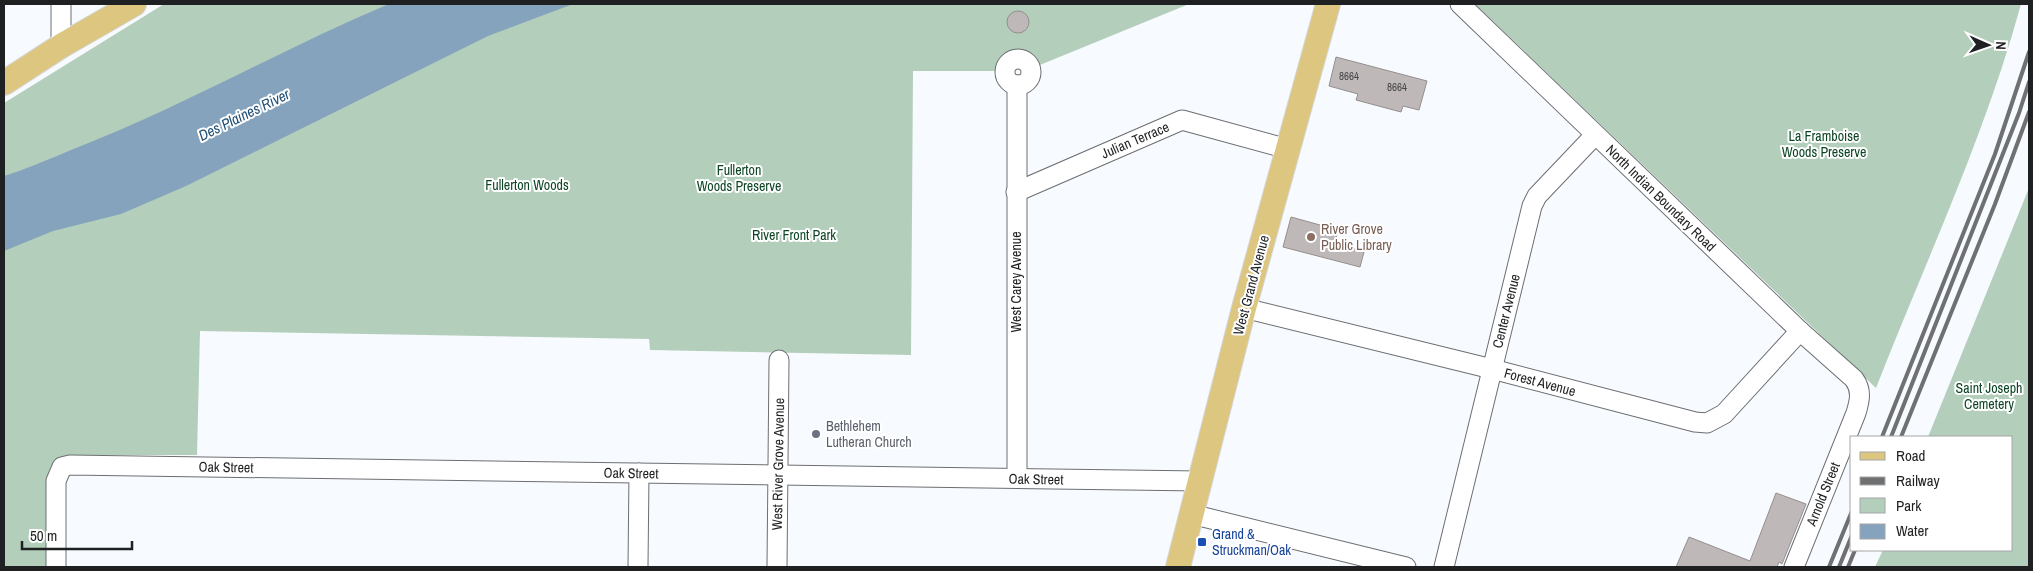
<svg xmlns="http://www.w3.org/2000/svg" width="2033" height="571" font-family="'Archivo Narrow',sans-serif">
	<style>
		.green { fill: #b3ceba }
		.water { fill: #86a3be }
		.building { fill: #beb9b8; stroke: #948e8d }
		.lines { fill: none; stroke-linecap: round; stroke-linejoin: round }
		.minor-casing { stroke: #6c6e72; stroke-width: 21 }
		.major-casing { stroke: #d7d7d7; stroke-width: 26 }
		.minor { stroke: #fff; stroke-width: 19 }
		.major { stroke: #dcc680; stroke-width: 24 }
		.rail { stroke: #6e7072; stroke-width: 4 }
		.education-dot { fill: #8d6e63; stroke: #fff; stroke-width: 2 }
		.worship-dot { fill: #6b7280; stroke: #fff; stroke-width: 2 }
		.transit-dot { fill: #1a4fb4; stroke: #fff; stroke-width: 2 }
		.labels { text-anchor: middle; stroke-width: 4; stroke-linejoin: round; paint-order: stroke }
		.number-label { font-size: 11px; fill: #474648 }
		.park-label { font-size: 14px; fill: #0c4524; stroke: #fff }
		.street-label { font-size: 14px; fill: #1f2022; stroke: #fff }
		.education-label { font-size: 14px; fill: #785e54; stroke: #fff; text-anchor: start }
		.worship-label { font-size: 14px; fill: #5b616d; stroke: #fff; text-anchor: start }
		.transit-label { font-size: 14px; fill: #164399; stroke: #fff; text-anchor: start }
		.water-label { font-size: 15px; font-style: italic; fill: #204f75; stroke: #fff }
	</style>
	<rect width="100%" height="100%" fill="#f7fafe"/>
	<!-- green -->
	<g class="green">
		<path d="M164 4H1189L1035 67 1031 57C1017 50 1003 54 1001 71H913L911 355 650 350 649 339 200 331 197 455H71C58 458 53 461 48 473L47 567H4V103Z"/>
		<path d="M1475 4H2021C1985 136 1926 260 1876 388Z"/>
		<polygon points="2029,188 2029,567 1875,567 1883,550 2012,550 2012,437 1928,437"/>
	</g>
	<!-- water -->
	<path class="water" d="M389 4H573L488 36 186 186 121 214 53 231 4 251V176C27 169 49 159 71 150 180 108 282 49 389 4Z"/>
	<!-- building -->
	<g class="building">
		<circle cx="1018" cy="22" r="11"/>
		<polygon points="1336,57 1427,81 1419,110 1403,106 1401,112 1356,100 1358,94 1329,86"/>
		<polygon points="1291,217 1338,230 1335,243 1364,252 1360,267 1283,247"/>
		<polygon points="1776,493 1806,504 1782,564 1779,562 1777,567 1676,567 1689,537 1750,561"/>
	</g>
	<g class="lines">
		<!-- minor casing -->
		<g class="minor-casing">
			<g id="minor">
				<path d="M1460 4 1800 331 1854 379C1862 390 1860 400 1856 413L1794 567"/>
				<polyline points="61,46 61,4"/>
				<circle cx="1018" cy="72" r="13"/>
				<polyline points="1017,85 1017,478"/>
				<polyline points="1016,192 1182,120 1288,149"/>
				<polyline points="1244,308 1492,369 1695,422 1707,423 1724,414 1800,331"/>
				<polyline points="1191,514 1406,567"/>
				<polyline points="56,567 56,481 62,467 70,465 1200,481"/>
				<polyline points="638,567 639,473"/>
				<polyline points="777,567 779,360"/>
				<polyline points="1444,567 1532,206 1537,196 1595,135"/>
			</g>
		</g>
		<!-- major casing -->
		<g class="major-casing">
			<g id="major">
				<polyline points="4,83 61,46 134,4"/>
				<polyline points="1178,567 1244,308 1328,4"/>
			</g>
		</g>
		<!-- minor -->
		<use href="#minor" class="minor"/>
		<!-- major -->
		<use href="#major" class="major"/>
		<!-- rail -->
		<g class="rail">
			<polyline points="1882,437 1995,154 2029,52"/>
			<polyline points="1891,437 2019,113 2029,82"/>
			<polyline points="1901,437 1995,204 2029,112"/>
			<polyline points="1829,567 1852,511"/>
			<polyline points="1839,567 1852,535"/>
			<polyline points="1848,567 1855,550"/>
		</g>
	</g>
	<!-- markers -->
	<circle class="education-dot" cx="1311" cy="237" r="5"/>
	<circle class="worship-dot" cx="816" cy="434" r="5"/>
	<rect class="transit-dot" x="1197" y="537" width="10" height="10" rx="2.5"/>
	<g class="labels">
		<!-- number labels -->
		<g class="number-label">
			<text x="1349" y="80">8664</text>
			<text x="1397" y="91">8664</text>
		</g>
		<!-- park labels -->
		<g class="park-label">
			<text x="1824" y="141">La Framboise<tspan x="1824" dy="16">Woods Preserve</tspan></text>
			<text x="739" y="175">Fullerton<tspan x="739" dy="16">Woods Preserve</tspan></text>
			<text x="527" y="190">Fullerton Woods</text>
			<text x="794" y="240">River Front Park</text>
			<text x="1989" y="393">Saint Joseph<tspan x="1989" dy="16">Cemetery</tspan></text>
		</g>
		<!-- street labels -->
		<g class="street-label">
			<text transform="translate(1135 140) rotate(-23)" y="5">Julian Terrace</text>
			<text transform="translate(1661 198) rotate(44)" y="5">North Indian Boundary Road</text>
			<text transform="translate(1016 282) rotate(-90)" y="5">West Carey Avenue</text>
			<text transform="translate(1251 285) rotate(-75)" y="5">West Grand Avenue</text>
			<text transform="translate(1506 311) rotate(-76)" y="5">Center Avenue</text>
			<text transform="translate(1540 382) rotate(15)" y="5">Forest Avenue</text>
			<text transform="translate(778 464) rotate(-89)" y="5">West River Grove Avenue</text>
			<text transform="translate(226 467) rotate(1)" y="5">Oak Street</text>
			<text transform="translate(631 473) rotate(1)" y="5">Oak Street</text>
			<text transform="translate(1036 479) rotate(1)" y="5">Oak Street</text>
			<text transform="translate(1823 494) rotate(-68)" y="5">Arnold Street</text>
		</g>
		<!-- education labels -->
		<g class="education-label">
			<text x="1321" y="234">River Grove<tspan x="1321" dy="16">Public Library</tspan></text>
		</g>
		<!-- worship labels -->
		<g class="worship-label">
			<text x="826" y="431">Bethlehem<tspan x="826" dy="16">Lutheran Church</tspan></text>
		</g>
		<!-- transit labels -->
		<g class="transit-label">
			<text x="1212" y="539">Grand &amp;<tspan x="1212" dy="16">Struckman/Oak</tspan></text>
		</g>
		<!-- water labels -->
		<g class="water-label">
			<text transform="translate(244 115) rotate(-26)" y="5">Des Plaines River</text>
		</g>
	</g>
	<!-- border -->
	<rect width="2033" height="571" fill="none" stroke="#1f2022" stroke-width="10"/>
	<!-- legend -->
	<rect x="1850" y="436" width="162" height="115" fill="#ffffff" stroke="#a5a6a7"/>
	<rect x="1860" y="452" width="25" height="8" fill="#dcc680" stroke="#a5a6a7"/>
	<text x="1896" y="461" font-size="15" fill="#1f2022">Road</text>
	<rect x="1860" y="477" width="25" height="8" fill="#6e7072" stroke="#a5a6a7"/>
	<text x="1896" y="486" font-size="15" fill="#1f2022">Railway</text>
	<rect x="1860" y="498" width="25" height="15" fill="#b3ceba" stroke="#a5a6a7"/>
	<text x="1896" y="511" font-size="15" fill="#1f2022">Park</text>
	<rect x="1860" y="524" width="25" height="15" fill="#86a3be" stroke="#a5a6a7"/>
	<text x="1896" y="536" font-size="15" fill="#1f2022">Water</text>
	<!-- north arrow -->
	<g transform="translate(1988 45) rotate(92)" stroke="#ffffff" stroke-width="4" paint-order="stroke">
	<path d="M0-4L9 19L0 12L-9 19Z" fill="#1f2022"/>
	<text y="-8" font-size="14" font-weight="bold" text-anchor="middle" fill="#1f2022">N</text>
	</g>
	<!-- scale -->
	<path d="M22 541v8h110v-8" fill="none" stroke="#1f2022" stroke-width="2.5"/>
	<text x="30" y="541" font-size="15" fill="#1f2022" stroke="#ffffff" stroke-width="4" paint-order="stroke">50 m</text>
</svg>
